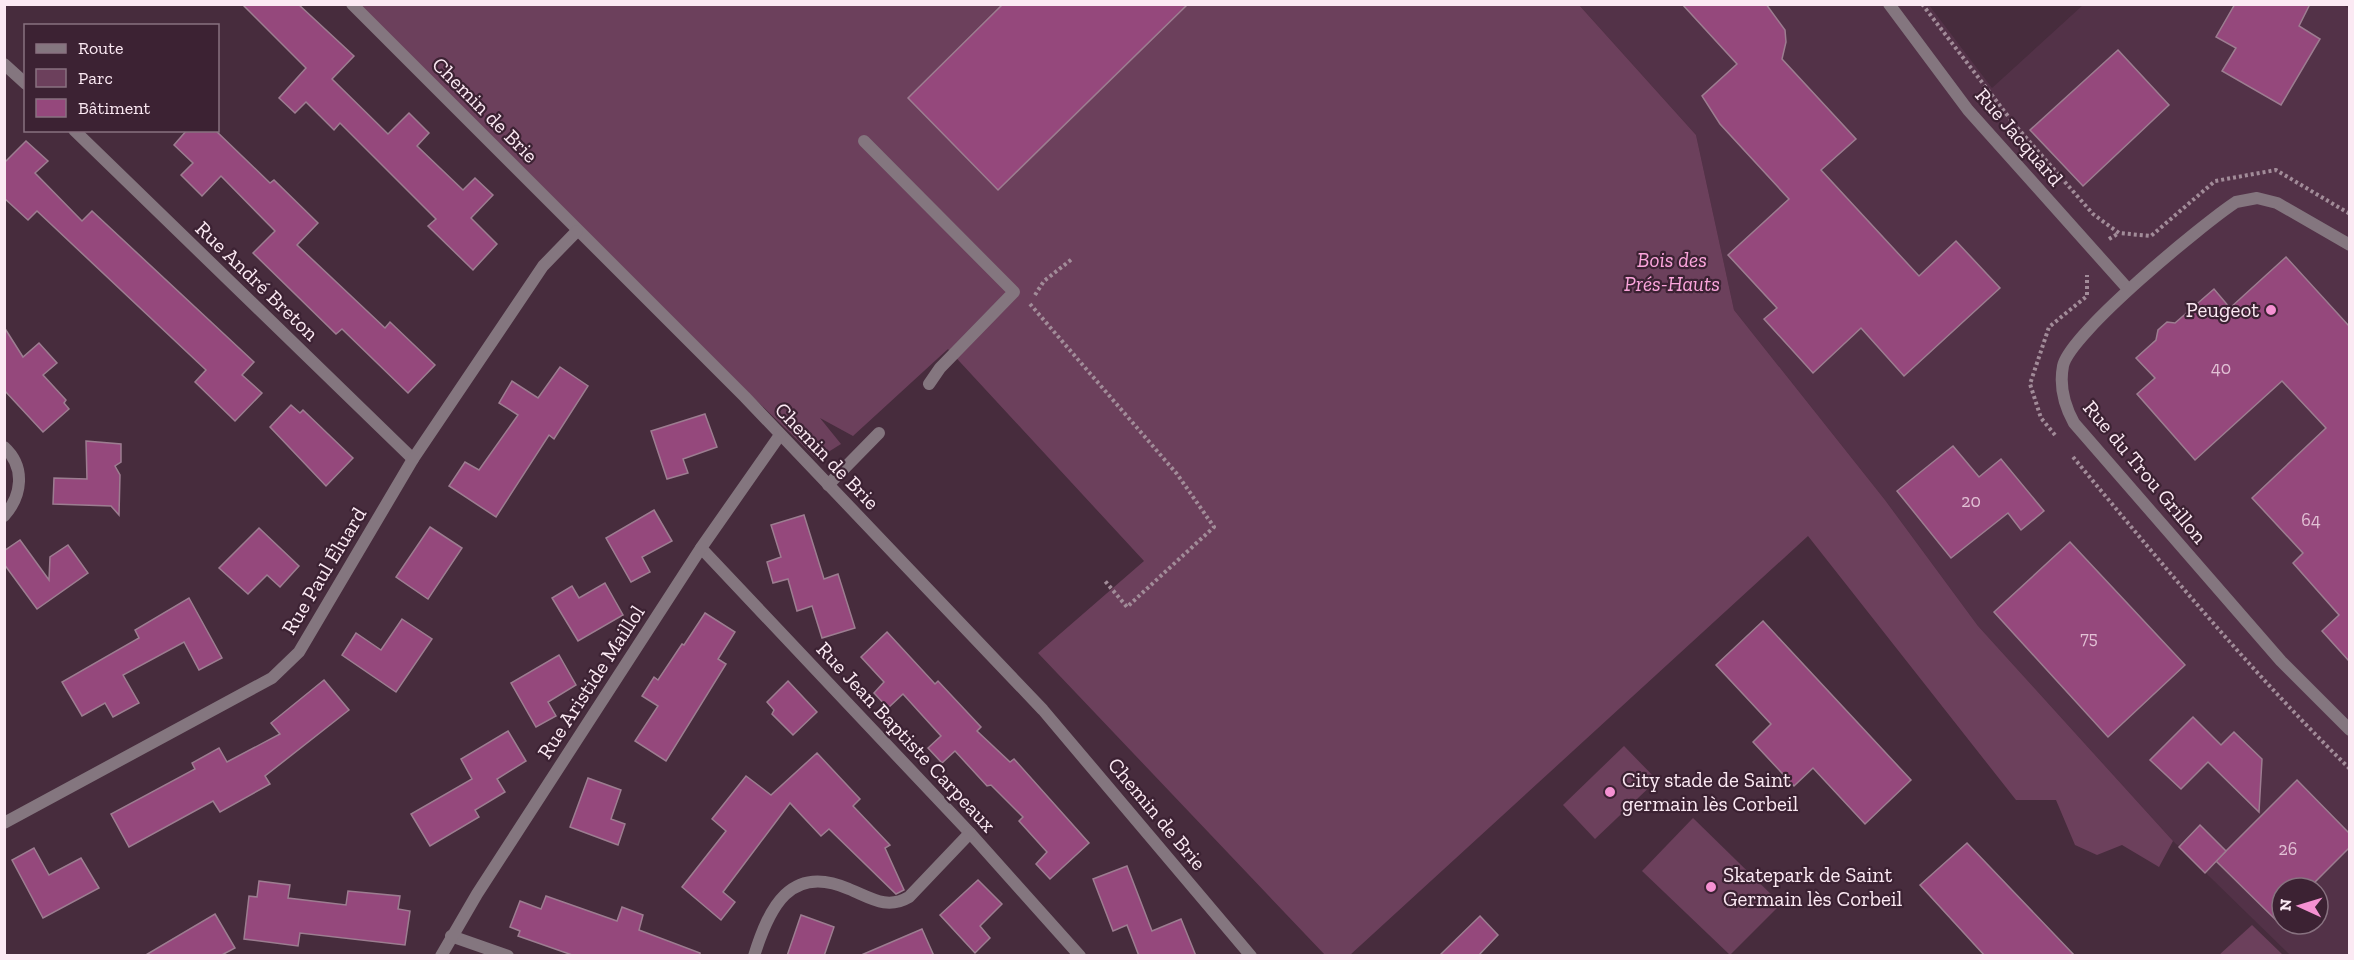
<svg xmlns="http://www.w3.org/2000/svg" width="2354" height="960" font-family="'Zilla Slab',serif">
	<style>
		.built { fill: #533248; fill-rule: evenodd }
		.green { fill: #6c405c }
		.building { fill: #95487c; stroke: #9d7d91; stroke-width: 1.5 }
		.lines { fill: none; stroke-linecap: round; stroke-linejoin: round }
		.path { stroke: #a28c99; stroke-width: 4; stroke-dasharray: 3 3; stroke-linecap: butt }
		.lane { stroke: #84767f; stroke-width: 12 }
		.street { stroke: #84767f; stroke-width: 12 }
		.poi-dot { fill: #f591d2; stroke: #3c2233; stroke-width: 2 }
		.labels { text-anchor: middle; stroke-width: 4.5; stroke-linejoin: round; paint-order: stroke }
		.number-label { font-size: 18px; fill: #e2c1d5 }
		.street-label { font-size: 21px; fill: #fbe9f3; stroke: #3c2233 }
		.park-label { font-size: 21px; font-style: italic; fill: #fca6dd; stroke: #3c2233 }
		.poi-label { font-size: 21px; fill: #fbe9f3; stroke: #3c2233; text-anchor: start }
	</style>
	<rect width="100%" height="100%" fill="#472c3d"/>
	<!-- built -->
	<path class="built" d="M2342 4 2349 9V955H2290L2173 841 1978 626 1885 500 1734 310 1696 135 1579 5H1929L1992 88 2083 5ZM2282 888H2318V924H2282Z"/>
	<!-- green -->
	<g class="green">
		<polygon points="347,5 1579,5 1696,135 1734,310 1885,500 1978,626 2173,841 2159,867 2122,845 2097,855 2075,845 2056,800 2016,800 1808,536 1350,955 1325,955 1038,653 1144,561 948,349 853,436 820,418 841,444 817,459"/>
		<polygon points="1624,746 1657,780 1595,839 1563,805"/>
		<polygon points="1693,818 1781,904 1730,955 1642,871"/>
		<polygon points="2252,925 2283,955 2219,955"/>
	</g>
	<!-- building -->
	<g class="building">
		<polygon points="242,4 298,4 354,56 332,79 388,134 409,113 429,133 417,146 463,190 475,178 493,195 471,218 497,244 473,270 428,226 436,219 340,123 334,130 306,102 295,113 279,98 306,68"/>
		<polygon points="1003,4 1188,4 998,190 908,98"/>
		<polygon points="1682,4 1766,4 1785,30 1786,42 1782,59 1856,139 1821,170 1919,276 1956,241 2000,288 1904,376 1861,328 1813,373 1764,319 1777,308 1728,255 1789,199 1720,124 1702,96 1737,64"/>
		<polygon points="2235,4 2310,4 2299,26 2320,39 2281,105 2222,71 2236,48 2216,37"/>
		<polygon points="2118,50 2169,105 2083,186 2030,130"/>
		<polygon points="187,130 215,130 270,183 274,180 318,223 297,245 385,328 390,322 435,365 408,393 342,329 336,334 253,253 275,231 221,176 202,196 181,175 193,163 174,145"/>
		<polygon points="26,141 48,161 35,173 82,221 92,211 254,362 242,375 262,393 235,421 195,382 206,370 37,211 28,220 4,198 4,163"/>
		<polygon points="2286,257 2349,326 2349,661 2322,631 2339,615 2293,563 2303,553 2252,498 2326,428 2282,381 2195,460 2137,394 2155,378 2136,358 2156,340 2158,330 2167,322 2175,323 2214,289 2230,308"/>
		<polygon points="4,327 23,357 39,343 57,363 43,375 66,400 64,403 69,409 43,432 4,390"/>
		<polygon points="560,367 588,386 554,439 549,435 496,517 449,486 465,462 479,470 518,415 499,403 512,381 538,398"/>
		<polygon points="291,405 300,413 303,410 353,458 326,486 270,427"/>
		<polygon points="705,414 717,447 683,459 688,473 667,479 651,431"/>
		<polygon points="86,441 121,444 121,462 115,466 120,475 119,515 111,506 53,504 54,478 87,479"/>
		<polygon points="1953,446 1979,477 2001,459 2044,511 2021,530 2008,513 1951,558 1897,491"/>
		<polygon points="654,510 672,541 642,557 650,572 631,582 606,538"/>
		<polygon points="804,515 824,579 838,574 855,628 822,638 812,606 797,611 788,579 773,583 767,562 781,557 771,525"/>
		<polygon points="430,527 462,548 428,599 396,577"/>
		<polygon points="259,528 299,566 280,587 267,575 248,594 219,568"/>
		<polygon points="20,540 49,580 50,557 68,545 88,573 37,609 4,564 4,551"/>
		<polygon points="2070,542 2185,665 2108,737 1994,612"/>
		<polygon points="605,583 623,615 578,641 552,598 572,586 579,598"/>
		<polygon points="189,598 222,658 199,670 184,642 123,675 139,703 113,717 105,703 82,716 62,682 139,638 135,630"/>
		<polygon points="705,613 735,632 718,659 726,664 666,761 635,741 658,706 642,696 654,677 658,680 682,644 684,645"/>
		<polygon points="402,619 432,639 396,692 342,655 356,633 381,650"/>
		<polygon points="1763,621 1911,780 1865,824 1813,768 1794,786 1753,742 1771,724 1716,665"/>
		<polygon points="887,632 935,684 938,681 981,727 977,731 1010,762 1014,759 1089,843 1050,879 1036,864 1047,852 1019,821 1023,817 991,785 987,786 955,751 942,763 928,748 941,736 903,694 888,708 874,693 884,682 861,657"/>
		<polygon points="559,655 576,685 548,702 556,716 536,727 511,683"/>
		<polygon points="324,680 349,710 265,776 270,784 220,812 213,801 129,847 111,814 195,769 192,763 219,748 227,762 280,734 271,723"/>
		<polygon points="788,681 817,712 793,735 772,714 774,710 767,702"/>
		<polygon points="2193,717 2221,745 2234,732 2262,759 2259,812 2208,762 2181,789 2150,760"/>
		<polygon points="508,731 526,761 497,779 505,792 475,810 479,817 430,846 411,814 472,779 461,759"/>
		<polygon points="817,753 860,799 853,806 890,845 885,848 904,890 896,894 829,829 821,836 790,803 723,892 735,902 721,920 682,887 726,831 712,819 746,776 771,795"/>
		<polygon points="588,778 621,790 611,819 625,824 618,845 570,827"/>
		<polygon points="2297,780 2349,833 2349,848 2309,888 2282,888 2282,926 2216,861"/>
		<polygon points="2200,825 2226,851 2205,873 2179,847"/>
		<polygon points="1967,843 2075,956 1985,956 1920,885"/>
		<polygon points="34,848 49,875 81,858 99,888 43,918 12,860"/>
		<polygon points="1127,866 1152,931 1181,919 1196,956 1139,956 1127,925 1113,931 1093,879"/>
		<polygon points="978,880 1002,904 980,926 990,938 975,953 940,915"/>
		<polygon points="259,881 290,885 288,898 346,905 348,891 400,896 398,909 410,911 405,945 300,933 298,946 244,939 249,896 257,897"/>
		<polygon points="546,896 617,921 622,907 643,915 639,930 700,953 700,956 575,956 518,936 520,931 510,927 520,901 541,909"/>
		<polygon points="215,914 235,948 220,956 144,956"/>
		<polygon points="801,915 834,927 824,956 787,956"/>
		<polygon points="1480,916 1498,935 1478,956 1439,956"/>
		<polygon points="922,929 934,956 859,956"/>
	</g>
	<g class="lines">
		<!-- path -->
		<g class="path">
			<polyline points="1922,4 2014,124 2093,214 2119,233 2151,236 2215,181 2276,170 2350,214"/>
			<polyline points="2109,239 2119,233"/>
			<polyline points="1035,295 1044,281 1072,259"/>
			<polyline points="1030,304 1177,474 1214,527 1127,607 1105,581"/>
			<polyline points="2055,435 2041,418 2030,384 2049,327 2087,296 2087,275"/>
			<path d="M2073 457C2162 564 2250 671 2350 769"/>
		</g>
		<!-- lane -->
		<g class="lane">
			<polyline points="864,141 1014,292 940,368 929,384"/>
			<polyline points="828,485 879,433"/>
		</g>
		<!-- street -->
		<g class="street">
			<polyline points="352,4 745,397 1043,710 1251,956"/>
			<polyline points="1889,4 1968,110 2128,289"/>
			<polyline points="4,64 26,84"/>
			<polyline points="74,130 413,459"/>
			<path d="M2350 245 2277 203 2257 198 2236 202C2204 223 2069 334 2063 366 2059 387 2064 405 2074 423L2281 661 2350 730"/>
			<path d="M4 447C26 467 22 496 4 516"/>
			<polyline points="701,548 970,833 1080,956"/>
			<polyline points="4,823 272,678 299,652 413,459 543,266 577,231"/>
			<polyline points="451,936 508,956"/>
			<polyline points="441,956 477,894 701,548 780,435"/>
			<path d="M754 956C769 908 790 863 849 889 871 898 887 910 909 897L970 833"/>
		</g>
	</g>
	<!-- markers -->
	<g class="poi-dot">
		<circle cx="2271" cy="310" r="6"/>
		<circle cx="1610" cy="792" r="6"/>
		<circle cx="1711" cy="887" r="6"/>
	</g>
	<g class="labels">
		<!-- number labels -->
		<g class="number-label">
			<text x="2221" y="374">40</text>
			<text x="1971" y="507">20</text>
			<text x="2311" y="526">64</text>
			<text x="2089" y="644">75</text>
			<text x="2288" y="855">26</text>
		</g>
		<!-- street labels -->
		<g class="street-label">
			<text transform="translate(485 110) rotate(45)" y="7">Chemin de Brie</text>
			<text transform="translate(2019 137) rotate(49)" y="7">Rue Jacquard</text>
			<text transform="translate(257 281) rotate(44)" y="7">Rue André Breton</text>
			<text transform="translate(827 456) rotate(46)" y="7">Chemin de Brie</text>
			<text transform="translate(2145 472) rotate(50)" y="7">Rue du Trou Grillon</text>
			<text transform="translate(324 571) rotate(-59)" y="7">Rue Paul Éluard</text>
			<text transform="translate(591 682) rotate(-57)" y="7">Rue Aristide Maillol</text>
			<text transform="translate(906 737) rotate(47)" y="7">Rue Jean Baptiste Carpeaux</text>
			<text transform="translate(1157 814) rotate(50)" y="7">Chemin de Brie</text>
		</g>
		<!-- park labels -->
		<g class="park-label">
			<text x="1672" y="267">Bois des<tspan x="1672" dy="24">Prés-Hauts</tspan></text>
		</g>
		<!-- poi labels -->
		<g class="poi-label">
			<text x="2259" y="317" text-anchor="end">Peugeot</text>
			<text x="1622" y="787">City stade de Saint<tspan x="1622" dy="24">germain lès Corbeil</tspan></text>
			<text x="1723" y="882">Skatepark de Saint<tspan x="1723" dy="24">Germain lès Corbeil</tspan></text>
		</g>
	</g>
	<!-- border -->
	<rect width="2354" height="960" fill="none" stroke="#fbe9f3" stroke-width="12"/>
	<!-- legend -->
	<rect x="24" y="24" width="195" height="108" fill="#3c2233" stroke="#887280" stroke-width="1.5"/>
	<rect x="36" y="44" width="30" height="9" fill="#84767f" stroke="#887280" stroke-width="1.5"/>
	<text x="78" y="54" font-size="18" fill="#fbe9f3">Route</text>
	<rect x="36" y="69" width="30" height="18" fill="#6c405c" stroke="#887280" stroke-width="1.5"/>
	<text x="78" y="84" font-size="18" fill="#fbe9f3">Parc</text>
	<rect x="36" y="99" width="30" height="18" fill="#95487c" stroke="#887280" stroke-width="1.5"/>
	<text x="78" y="114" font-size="18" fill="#fbe9f3">Bâtiment</text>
	<!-- north arrow -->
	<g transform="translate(2300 906) rotate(274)"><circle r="28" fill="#3c2233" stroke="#887280" stroke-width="1.5"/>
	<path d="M0-4.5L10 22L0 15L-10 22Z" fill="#f591d2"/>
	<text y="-9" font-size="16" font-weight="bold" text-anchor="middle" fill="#fbe9f3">N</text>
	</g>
</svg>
